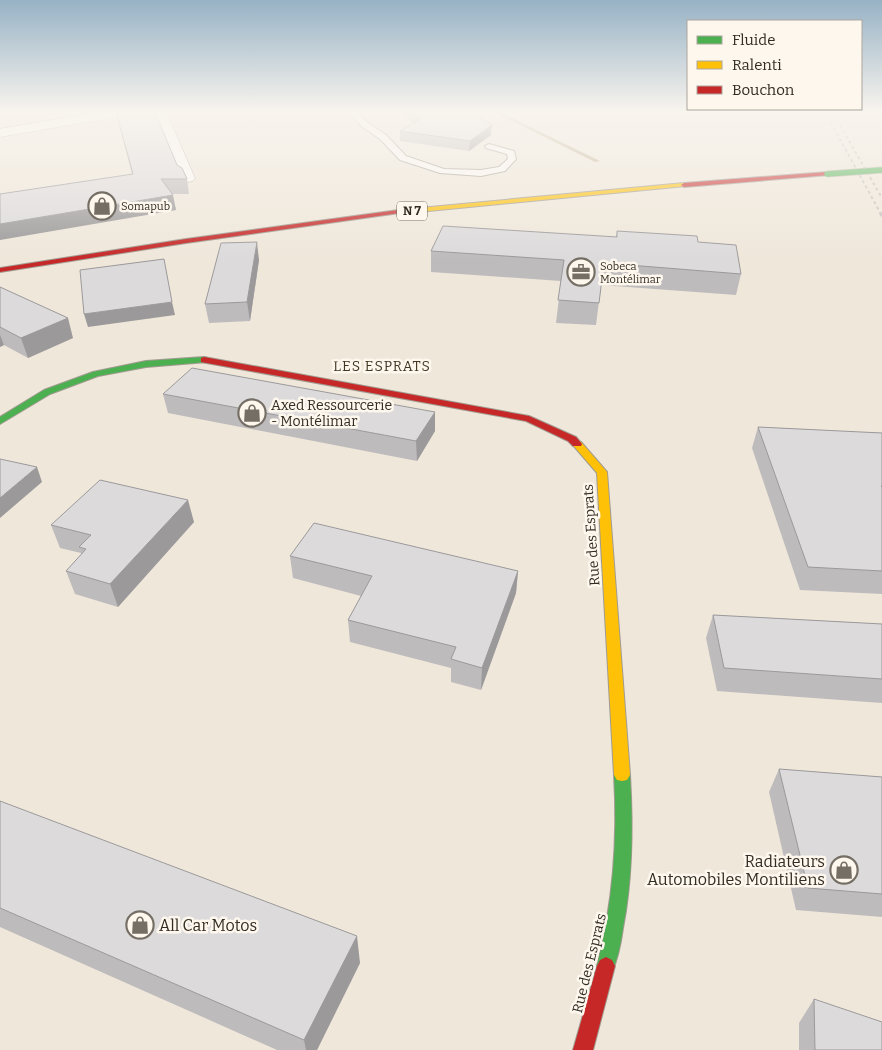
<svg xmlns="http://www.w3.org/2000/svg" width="882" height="1050" font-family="Bitter,serif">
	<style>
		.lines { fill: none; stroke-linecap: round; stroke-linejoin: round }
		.stream { fill: #bfae91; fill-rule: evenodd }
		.lane-casing { stroke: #a19b91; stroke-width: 2 }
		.street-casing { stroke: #a19b91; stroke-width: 1 }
		.fast-casing { stroke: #a19b91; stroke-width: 2 }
		.slow-casing { stroke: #a19b91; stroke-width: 2 }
		.jam-casing { stroke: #a19b91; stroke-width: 2 }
		.lane { fill: #fdfbf9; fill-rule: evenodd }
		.street { fill: #fdfbf9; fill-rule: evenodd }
		.fast { fill: #4caf50; fill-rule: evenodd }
		.slow { fill: #ffc107; fill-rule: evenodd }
		.jam { fill: #c62828; fill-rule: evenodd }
		.rail-far1 { stroke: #c3c1bd; stroke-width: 2; stroke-dasharray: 3 3; stroke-linecap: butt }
		.rail { stroke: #c3c1bd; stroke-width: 2.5; stroke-dasharray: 4.5 4.5; stroke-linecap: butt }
		.fast-bridge-casing { stroke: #bfb6a5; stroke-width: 7; stroke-linecap: butt }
		.fast-bridge { stroke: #4caf50; stroke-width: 5.5 }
		.wall { fill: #bebbbd }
		.shaded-wall { fill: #9b999a }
		.building { fill: #dddadc; stroke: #9b999a }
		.labels { text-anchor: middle; stroke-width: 5; stroke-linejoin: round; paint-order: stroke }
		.far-poi-label { font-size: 11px; fill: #322d24; stroke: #fdf7ee; text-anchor: start }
		.shield { fill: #fdf7ee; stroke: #6f6a61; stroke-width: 1 }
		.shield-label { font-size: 12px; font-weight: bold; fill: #322d24 }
		.far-quarter-label { font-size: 14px; letter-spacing: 1px; fill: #413623; stroke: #fdf7ee }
		.poi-label { font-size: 14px; fill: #322d24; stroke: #fdf7ee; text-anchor: start }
		.street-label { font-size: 14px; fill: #322d24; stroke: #fdf7ee }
		.near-poi-label { font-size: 16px; fill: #322d24; stroke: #fdf7ee; text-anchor: end }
	</style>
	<rect width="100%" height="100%" fill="#efe7da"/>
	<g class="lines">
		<!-- stream -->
		<polygon class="stream" points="494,112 500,112 600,161 595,162"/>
		<!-- lane casing -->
		<g class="lane-casing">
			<polygon id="lane" points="350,112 357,112 367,122 386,135 406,156 444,169 481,170 499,167 508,159 507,154 486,148 485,146 489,144 514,151 516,159 505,171 481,176 440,173 400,160 380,139 361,126"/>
		</g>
		<!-- street casing -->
		<g class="street-casing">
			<g id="street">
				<polygon points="99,112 129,112 123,116 0,137 0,129"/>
				<polygon points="149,112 162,112 170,121 195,178 193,181 188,182 181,178 158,122"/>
			</g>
		</g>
		<!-- fast casing -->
		<g class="fast-casing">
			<g id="fast">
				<polygon points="204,357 207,358 207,362 146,367 98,376 50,394 0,424 0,417 44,390 93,372 146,361"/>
				<path d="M622 769 627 770 630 775C633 826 633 877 623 928 621 943 618 958 612 972L606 975 600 972 597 966C613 903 618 840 614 775L617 770Z"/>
			</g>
		</g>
		<!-- slow casing -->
		<g class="slow-casing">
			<g id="slow">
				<polygon points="684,183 687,185 686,186 398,214 395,212 398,210"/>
				<polygon points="577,441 581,442 607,472 630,775 627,780 622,781 617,780 614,775 597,473 572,444"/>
			</g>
		</g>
		<!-- jam casing -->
		<g class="jam-casing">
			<g id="jam">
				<polygon points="827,172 830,174 829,175 684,187 681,185 684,183"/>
				<polygon points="398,210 401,212 400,213 186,243 0,272 0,268 186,239"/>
				<polygon points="204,357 529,416 576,437 582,444 581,446 573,446 568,441 526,421 201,362 201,358"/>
				<polygon points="606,957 612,960 615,966 593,1050 573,1050 597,966 600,960"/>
			</g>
		</g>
		<!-- lane -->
		<use href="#lane" class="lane"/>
		<!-- street -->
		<use href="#street" class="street"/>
		<!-- fast -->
		<use href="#fast" class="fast"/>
		<!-- slow -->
		<use href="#slow" class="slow"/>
		<!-- jam -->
		<use href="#jam" class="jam"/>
		<!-- rail-far1 -->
		<g class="rail-far1">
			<polyline points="825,112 881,214"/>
			<polyline points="834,115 882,198"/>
		</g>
		<!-- rail -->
		<polyline class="rail" points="880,213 882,216"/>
		<!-- fast-bridge casing -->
		<g class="fast-bridge-casing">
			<polyline id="fast-bridge" points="827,174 882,170"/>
		</g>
		<!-- fast-bridge -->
		<use href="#fast-bridge" class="fast-bridge"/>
	</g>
	<!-- wall -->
	<g class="wall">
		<polygon points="116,112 177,165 187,179 189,194 172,194 176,210 132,174"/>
		<polygon points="400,112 472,112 491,135 469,151 400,141 400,131 413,123"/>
		<polygon points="617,231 698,242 741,274 736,295 601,285 596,325 556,323 561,281 431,272 431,251 616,237"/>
		<polygon points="259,260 250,321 209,323 205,304"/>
		<polygon points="0,287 73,338 28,358 4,345 0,347"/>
		<polygon points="163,394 435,431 417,461 168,413"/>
		<polygon points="758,427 882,433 882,594 800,590 752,448"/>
		<polygon points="194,522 118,607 75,594 66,571 81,555 81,553 60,548 51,525"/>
		<polygon points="290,556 518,571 516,593 481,690 451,682 451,668 350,642 348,620 361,596 293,578"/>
		<polygon points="713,615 882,624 882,703 717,691 706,638"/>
		<polygon points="779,769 882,777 882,917 796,910 769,792"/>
		<polygon points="0,801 360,963 317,1050 277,1050 0,927"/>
		<polygon points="814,999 882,1050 799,1050 799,1023"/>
	</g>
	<!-- shaded-wall -->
	<g class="shaded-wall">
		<polygon points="492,125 491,135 469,151 470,141"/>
		<polygon points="173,195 176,210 0,240 0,224"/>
		<polygon points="257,242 259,260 250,321 247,302"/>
		<polygon points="172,302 175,315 88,327 84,314"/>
		<polygon points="68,318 73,338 28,358 21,338"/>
		<polygon points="0,335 4,345 0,347"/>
		<polygon points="435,412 435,431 417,461 416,441"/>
		<polygon points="37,467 42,482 0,518 0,498"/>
		<polygon points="188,500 194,522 118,607 110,584"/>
		<polygon points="518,571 516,593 481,690 482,668"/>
		<polygon points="357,936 360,963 317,1050 306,1050 304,1040"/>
	</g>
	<!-- building -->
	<g class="building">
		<polygon points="116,112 155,112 177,165 182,168 187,179 161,179 173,195 0,224 0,194 133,174"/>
		<polygon points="412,112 472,112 492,125 470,141 400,131 420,119"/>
		<polygon points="443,226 617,237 617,231 697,236 698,242 736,245 741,274 604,263 599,303 558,300 564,260 431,251"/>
		<polygon points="257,242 247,302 205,304 221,243"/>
		<polygon points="164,259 172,302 84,314 80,270"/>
		<polygon points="0,287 68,318 21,338 0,327"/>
		<polygon points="192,368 435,412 416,441 163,394"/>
		<polygon points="758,427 882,433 882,486 881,486 882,487 882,571 808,567"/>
		<polygon points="0,459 37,467 0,498"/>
		<polygon points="100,480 188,500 110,584 66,571 86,549 79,547 91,535 51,525"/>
		<polygon points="314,523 518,571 482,668 451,659 456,647 348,620 372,576 290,556"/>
		<polygon points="713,615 882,624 882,679 724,668"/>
		<polygon points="779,769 882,777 882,894 808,888"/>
		<polygon points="0,801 357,936 304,1040 0,908"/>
		<polygon points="814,999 882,1022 882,1050 815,1050"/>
	</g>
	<!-- sky -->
	<linearGradient id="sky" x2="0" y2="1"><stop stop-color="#97b2c5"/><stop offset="0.43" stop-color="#f8f4ee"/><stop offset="1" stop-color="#f8f4ee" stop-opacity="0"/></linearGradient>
	<rect width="882" height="259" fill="url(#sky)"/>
	<!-- icons -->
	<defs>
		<g id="shop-ring" transform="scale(1.4375)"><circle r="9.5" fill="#fdf7ee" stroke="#746e64" stroke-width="1.5"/><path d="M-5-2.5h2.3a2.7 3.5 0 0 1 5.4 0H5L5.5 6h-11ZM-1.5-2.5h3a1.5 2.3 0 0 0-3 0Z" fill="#746e64"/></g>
		<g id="office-ring" transform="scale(1.4375)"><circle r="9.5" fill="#fdf7ee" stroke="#746e64" stroke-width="1.5"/><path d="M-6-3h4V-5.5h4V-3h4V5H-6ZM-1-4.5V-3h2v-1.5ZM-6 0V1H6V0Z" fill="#746e64"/></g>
	</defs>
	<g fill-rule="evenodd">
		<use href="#shop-ring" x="102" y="206"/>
		<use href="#office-ring" x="581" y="272"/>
		<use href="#shop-ring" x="252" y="413"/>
		<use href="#shop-ring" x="844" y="870"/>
		<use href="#shop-ring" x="140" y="925"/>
	</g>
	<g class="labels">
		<!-- far-poi labels -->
		<g class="far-poi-label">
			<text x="121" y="210">Somapub</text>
			<text x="600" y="270">Sobeca<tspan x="600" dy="13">Montélimar</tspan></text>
		</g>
		<!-- shield labels -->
		<rect class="shield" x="397" y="201.5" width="30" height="19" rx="4"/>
		<g class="shield-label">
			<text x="412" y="215">N 7</text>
		</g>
		<!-- far-quarter labels -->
		<g class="far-quarter-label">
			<text x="382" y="371">LES ESPRATS</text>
		</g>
		<!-- poi labels -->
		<g class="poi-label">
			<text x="271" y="410">Axed Ressourcerie<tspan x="271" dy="16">- Montélimar</tspan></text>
		</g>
		<!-- street labels -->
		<g class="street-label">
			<text transform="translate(591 535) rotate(-94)" y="5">Rue des Esprats</text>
			<text transform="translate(589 963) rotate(-76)" y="5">Rue des Esprats</text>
		</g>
		<!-- near-poi labels -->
		<g class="near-poi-label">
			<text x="825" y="867">Radiateurs<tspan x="825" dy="18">Automobiles Montiliens</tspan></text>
			<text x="159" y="931" text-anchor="start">All Car Motos</text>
		</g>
	</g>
	<!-- legend -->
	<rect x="687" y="20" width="175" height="90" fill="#fdf7ee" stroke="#aca69d"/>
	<rect x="697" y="36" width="25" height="8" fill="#4caf50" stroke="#aca69d"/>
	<text x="732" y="45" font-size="15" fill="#322d24">Fluide</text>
	<rect x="697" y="61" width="25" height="8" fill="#ffc107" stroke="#aca69d"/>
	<text x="732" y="70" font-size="15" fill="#322d24">Ralenti</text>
	<rect x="697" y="86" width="25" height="8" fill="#c62828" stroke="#aca69d"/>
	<text x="732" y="95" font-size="15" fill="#322d24">Bouchon</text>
</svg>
